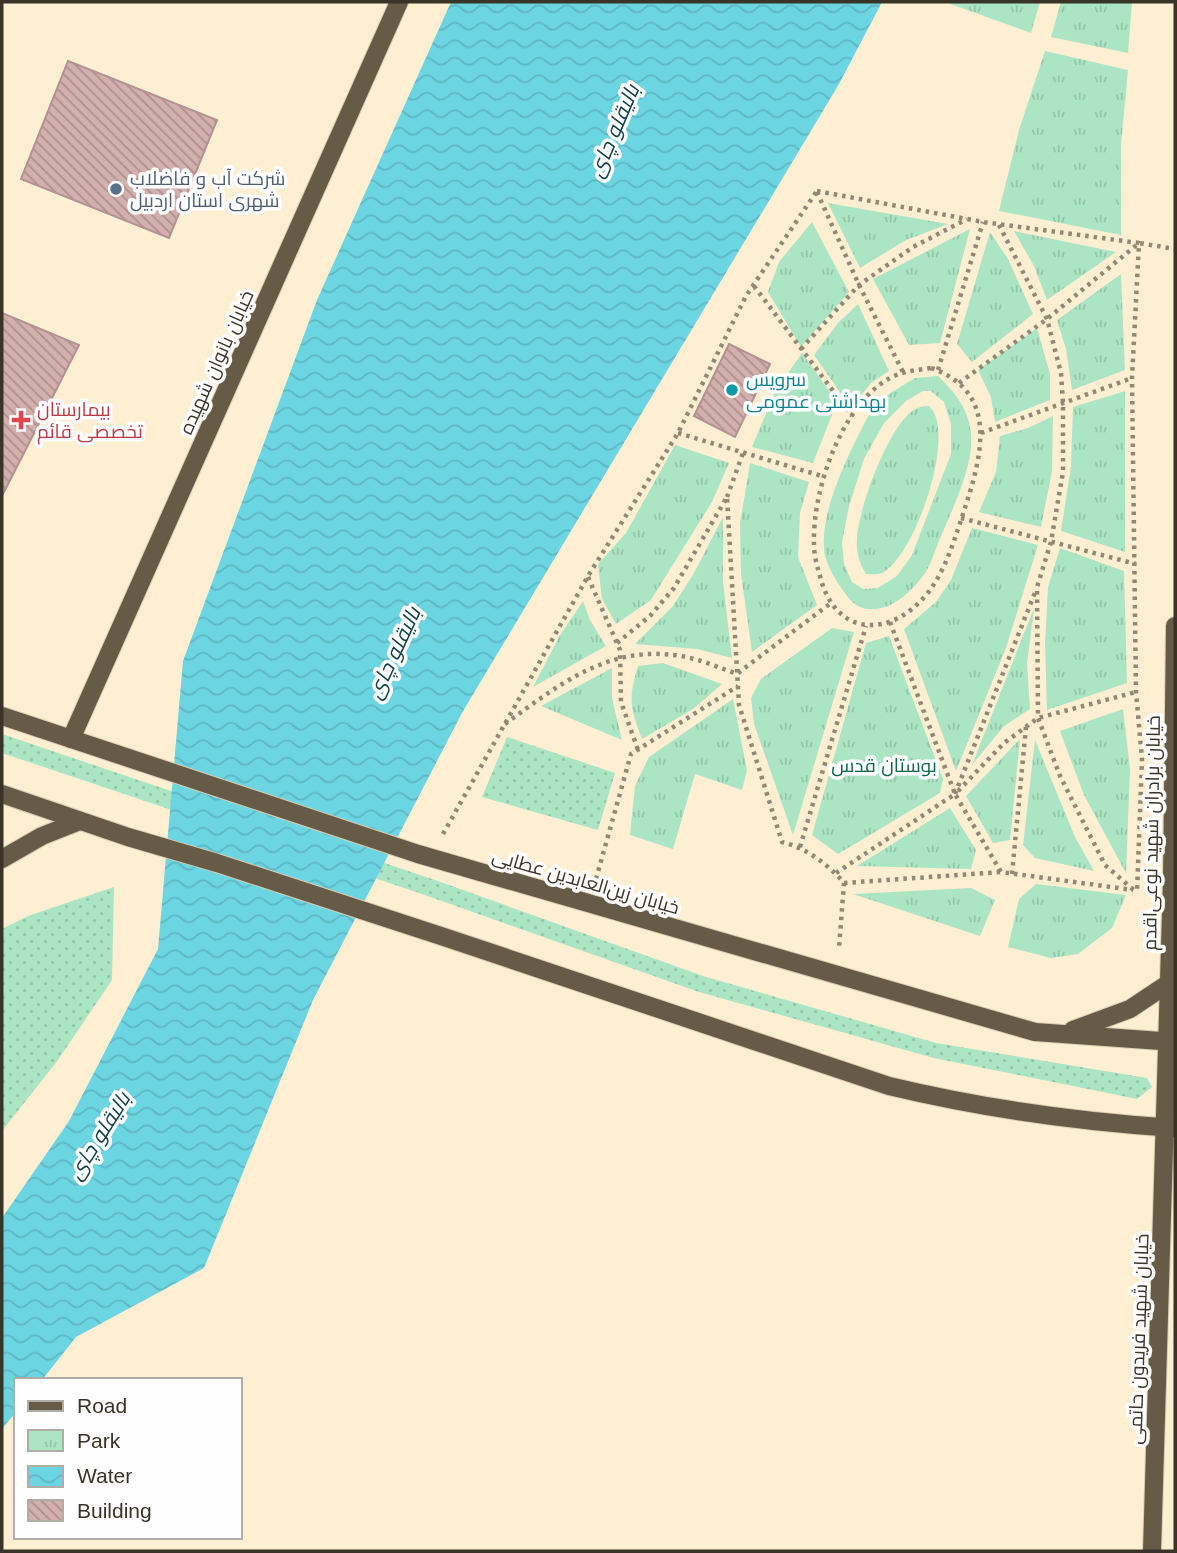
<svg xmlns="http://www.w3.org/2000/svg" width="1177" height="1553" font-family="Arial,Cairo,sans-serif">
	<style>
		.grass { fill: url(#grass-dots) }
		.park { fill: url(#park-tufts); fill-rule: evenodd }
		.water { fill: url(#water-waves) }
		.building { fill: url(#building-back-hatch); stroke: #b49291; stroke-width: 2 }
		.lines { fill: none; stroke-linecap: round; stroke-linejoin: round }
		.major-casing { stroke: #dbcdb3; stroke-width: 20 }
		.path { stroke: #928875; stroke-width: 4.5; stroke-dasharray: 3.5 5; stroke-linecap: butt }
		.major { stroke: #655b46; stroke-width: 18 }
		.service-dot { fill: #5c6f8a; stroke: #fefefe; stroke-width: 2.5 }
		.culture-dot { fill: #0f9aa8; stroke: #fefefe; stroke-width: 2.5 }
		.health-dot { fill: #e0444e; stroke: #fefefe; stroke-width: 2.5 }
		.labels { text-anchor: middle; stroke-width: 7; stroke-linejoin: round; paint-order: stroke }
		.service-label { font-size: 19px; fill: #4e5e75; stroke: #fefefe; text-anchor: start }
		.street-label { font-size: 19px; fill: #393328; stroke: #fefefe }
		.culture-label { font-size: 19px; fill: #0d838f; stroke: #fefefe; text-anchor: start }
		.health-label { font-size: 19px; fill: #be3a42; stroke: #fefefe; text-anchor: start }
		.park-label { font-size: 19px; fill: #0a6942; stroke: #fefefe }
		.water-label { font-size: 21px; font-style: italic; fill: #0f4146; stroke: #fefefe }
	</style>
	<defs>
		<pattern id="grass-dots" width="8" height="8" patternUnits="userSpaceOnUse" patternTransform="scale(1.75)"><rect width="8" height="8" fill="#abe5c3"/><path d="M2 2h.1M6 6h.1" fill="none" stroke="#94c5a8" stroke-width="1.8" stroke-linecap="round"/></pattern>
		<pattern id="park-tufts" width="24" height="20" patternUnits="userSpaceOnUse" patternTransform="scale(1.75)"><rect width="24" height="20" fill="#abe5c3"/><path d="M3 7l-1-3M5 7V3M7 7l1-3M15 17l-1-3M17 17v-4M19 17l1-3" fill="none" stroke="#94c5a8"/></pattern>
		<pattern id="water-waves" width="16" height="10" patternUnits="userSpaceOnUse" patternTransform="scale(1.75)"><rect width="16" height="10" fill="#6cd5e2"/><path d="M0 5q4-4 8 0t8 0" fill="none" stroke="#5eb7c2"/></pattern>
		<pattern id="building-back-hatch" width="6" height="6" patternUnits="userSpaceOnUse" patternTransform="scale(1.75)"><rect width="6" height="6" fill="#d3b0ae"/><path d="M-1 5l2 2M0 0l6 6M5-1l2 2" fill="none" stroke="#ac908e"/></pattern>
	</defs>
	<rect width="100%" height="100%" fill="#feefd2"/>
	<!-- grass -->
	<g class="grass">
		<polygon points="2,734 435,880 703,976 936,1043 1147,1078 1152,1087 1137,1099 934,1058 699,992 422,894 2,753"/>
		<polygon points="507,737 615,773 598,830 482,797"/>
		<polygon points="114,887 112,980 58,1060 2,1131 2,929 28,916"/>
	</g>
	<!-- park -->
	<g class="park">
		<polygon points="945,2 1040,2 1031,33"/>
		<polygon points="1061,2 1132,2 1128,53 1051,37"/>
		<polygon points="1045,51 1128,70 1121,144 1121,235 999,211 1019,130"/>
		<polygon points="828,203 948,224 906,240 860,268"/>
		<polygon points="812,222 849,292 801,347 768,292 779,262"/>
		<polygon points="970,229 940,343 909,345 873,279"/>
		<polygon points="1014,231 1116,252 1047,300 1034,266"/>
		<polygon points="990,232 1008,259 1033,314 972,362 957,344"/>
		<polygon points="1121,274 1125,370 1072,390 1066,349 1057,320"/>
		<polygon points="858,304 889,371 871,383 851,408 814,355 838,323"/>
		<polygon points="1037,328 1050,374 1050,400 995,422 991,397 978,370"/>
		<polygon points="802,353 837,402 813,463 752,447 775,392"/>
		<path d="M938 376C955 392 970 411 971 435 974 466 951 512 939 541 935 550 932 561 927 570 919 583 903 600 888 606 872 612 857 610 847 596 839 585 830 572 826 559 814 518 853 445 872 409L875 411 872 408 892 392 915 378ZM923 391H931L944 402 951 424V454L912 555 897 576 878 588 863 589 852 582 844 564 842 542 849 506 864 459 884 423 906 401Z"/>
		<polygon points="1125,391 1125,552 1061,531 1071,466 1073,407"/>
		<path d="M929 406C958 431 915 557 882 573 877 575 872 574 866 574 859 563 856 552 857 538 858 510 891 417 918 408 922 406 926 406 929 406Z"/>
		<polygon points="1053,416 1052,471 1041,527 979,512 996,472 1000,436 1028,428"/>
		<polygon points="675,445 729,463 712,502 651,600 616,624 602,599 598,564 626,533"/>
		<polygon points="750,463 809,482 800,513 798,557 817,605 752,652 741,574 740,524"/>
		<polygon points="723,517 723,582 732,658 697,649 635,644 673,606 694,573"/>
		<polygon points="972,528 1038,545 1006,648 956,771 904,629 936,602 951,580"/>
		<polygon points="1060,548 1124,571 1127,683 1047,710 1045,644 1048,587"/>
		<polygon points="583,601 590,620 606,646 533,687 559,637"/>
		<polygon points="1034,608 1027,664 1030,709 1004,726 972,765"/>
		<polygon points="832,628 854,632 793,835 754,724 751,698 761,679"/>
		<polygon points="889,636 943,779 940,793 838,854 812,835 866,643"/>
		<path d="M663 663 722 684 693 709 642 739C630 708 628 698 638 666Z"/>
		<polygon points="612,668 612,698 622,740 541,706"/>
		<polygon points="733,699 747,770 742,790 695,774 673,849 630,835 635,786 649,757"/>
		<polygon points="1123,709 1130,769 1126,873 1084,795 1060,731"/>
		<polygon points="1020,739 1010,840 993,843 966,796"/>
		<polygon points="1035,740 1075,837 1094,871 1035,858 1023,845"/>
		<polygon points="950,808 976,850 971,869 857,866"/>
		<polygon points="1036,884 1126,895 1112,928 1078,954 1051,958 1008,947 1019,899"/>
		<polygon points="971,888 995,900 980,936 853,894"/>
	</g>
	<!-- water -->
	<polygon class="water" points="451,2 882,2 839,84 463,711 313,1000 204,1268 76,1337 42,1380 16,1380 16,1412 2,1429 2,1218 69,1121 158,949 183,661 317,300"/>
	<!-- building -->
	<g class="building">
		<polygon points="68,61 217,120 169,238 21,179"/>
		<polygon points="2,313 79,345 2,496"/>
		<polygon points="729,344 770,364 735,437 694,416"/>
	</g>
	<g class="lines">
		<!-- major casing -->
		<g class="major-casing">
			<g id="major">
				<polyline points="2,716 418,854 1035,1032 1175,1042"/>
				<polyline points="71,739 399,2"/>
				<path d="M2 794 128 837 217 863 441 936 889 1086C981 1108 1081 1122 1175 1128"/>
				<polyline points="2,859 42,836 80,821"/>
				<polyline points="1073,1030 1130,1009 1169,983"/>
				<polyline points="1152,1551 1172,880 1175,626"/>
			</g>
		</g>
		<!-- path -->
		<g class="path">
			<polyline points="817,191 983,222 1139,243 1132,378 1136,692 1142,759 1137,893"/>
			<polyline points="817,192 859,285 903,372"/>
			<polyline points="999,225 1047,319 1061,373 1063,403 1063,472 1051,542 1037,587 1038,718 1060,776 1105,865 1136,892"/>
			<polyline points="754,286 852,416"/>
			<polyline points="801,349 859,285 913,247 967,219"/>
			<path d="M931 368C1003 393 980 462 962 517 953 544 945 571 927 594 890 639 835 637 820 576 817 566 814 555 814 545 812 491 841 405 890 378 903 371 917 370 931 368Z"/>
			<polyline points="938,370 983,222"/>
			<polyline points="959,383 1047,319 1139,243 1175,249"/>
			<polyline points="678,433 825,477"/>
			<polyline points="981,433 1132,378"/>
			<polyline points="727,497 743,453"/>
			<polyline points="961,518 1136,564"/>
			<polyline points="588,577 620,650 621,702 638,750"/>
			<polyline points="890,622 955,794"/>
			<path d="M617 643 650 616 674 588 727 497 739 705 782 842C806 848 828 864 844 883L839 948"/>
			<polyline points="738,673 831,603"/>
			<path d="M505 724C560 684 609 644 681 656 700 659 719 668 738 674"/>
			<polyline points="958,791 1004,743 1038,718 1136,692"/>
			<polyline points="955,794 1036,590"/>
			<polyline points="443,834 588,576 678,433 746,296 817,191"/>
			<polyline points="800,847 866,626"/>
			<polyline points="836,873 955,794 1001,872 1133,890"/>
			<polyline points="1012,874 1026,727"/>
			<polyline points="596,879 631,754 738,686"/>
			<polyline points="844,883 1001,872"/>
		</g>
		<!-- major -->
		<use href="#major" class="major"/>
	</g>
	<!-- markers -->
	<circle class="service-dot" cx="116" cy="189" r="7"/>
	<circle class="culture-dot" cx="732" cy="390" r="7"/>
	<path class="health-dot" d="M17.5 409.5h7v7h7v7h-7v7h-7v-7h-7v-7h7z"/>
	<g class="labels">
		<!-- service labels -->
		<g class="service-label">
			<text x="130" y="185">شرکت آب و فاضلاب<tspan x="130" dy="22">شهری استان اردبیل</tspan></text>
		</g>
		<!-- street labels -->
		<g class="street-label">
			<text transform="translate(216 362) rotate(-66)" y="7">خیابان بانوان شهیده</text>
			<text transform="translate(1151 833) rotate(-89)" y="7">خیابان برادران شهید نوعی‌اقدم</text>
			<text transform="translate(586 881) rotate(16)" y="7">خیابان زین‌العابدین عطایی</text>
			<text transform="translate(1138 1339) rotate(-88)" y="7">خیابان شهید فریدون حاتمی</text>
		</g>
		<!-- culture labels -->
		<g class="culture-label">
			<text x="746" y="386">سرویس<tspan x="746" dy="22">بهداشتی عمومی</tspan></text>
		</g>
		<!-- health labels -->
		<g class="health-label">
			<text x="37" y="416">بیمارستان<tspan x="37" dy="22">تخصصی قائم</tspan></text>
		</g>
		<!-- park labels -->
		<g class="park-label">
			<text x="884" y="772">بوستان قدس</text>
		</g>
		<!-- water labels -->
		<g class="water-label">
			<text transform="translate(614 131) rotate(-67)" y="7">بالیقلو چای</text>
			<text transform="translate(394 653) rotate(-65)" y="7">بالیقلو چای</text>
			<text transform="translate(99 1136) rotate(-58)" y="7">بالیقلو چای</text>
		</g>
	</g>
	<!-- border -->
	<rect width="1177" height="1553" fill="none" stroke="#393328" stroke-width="7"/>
	<!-- legend -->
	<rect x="14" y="1378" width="228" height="161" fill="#fefefe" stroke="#afada8" stroke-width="2"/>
	<rect x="28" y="1401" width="35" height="10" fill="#655b46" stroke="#afada8" stroke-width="2"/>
	<text x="77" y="1413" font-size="21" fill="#393328">Road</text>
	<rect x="28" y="1430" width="35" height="21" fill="url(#park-tufts)" stroke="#afada8" stroke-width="2"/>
	<text x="77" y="1448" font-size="21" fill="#393328">Park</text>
	<rect x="28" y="1466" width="35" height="21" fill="url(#water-waves)" stroke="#afada8" stroke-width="2"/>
	<text x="77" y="1483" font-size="21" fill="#393328">Water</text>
	<rect x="28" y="1500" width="35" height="21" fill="url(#building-back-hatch)" stroke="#afada8" stroke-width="2"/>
	<text x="77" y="1518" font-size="21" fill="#393328">Building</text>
</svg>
